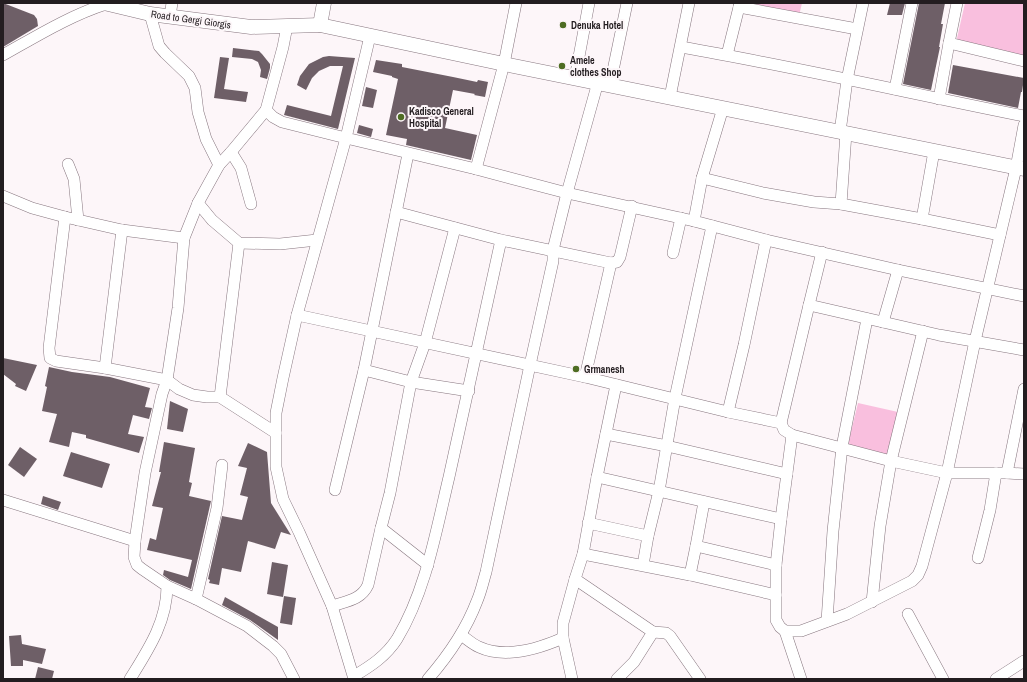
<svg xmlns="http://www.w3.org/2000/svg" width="1027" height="682" font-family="'Archivo Narrow',sans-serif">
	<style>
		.green { fill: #f9bfde }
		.building { fill: #6e5f67 }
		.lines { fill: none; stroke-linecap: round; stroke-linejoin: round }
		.minor-casing { stroke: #87767f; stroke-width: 12 }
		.major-casing { stroke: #87767f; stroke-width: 15 }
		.minor { stroke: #fff; stroke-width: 11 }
		.major { stroke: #fff; stroke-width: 14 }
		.poi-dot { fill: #4e6d23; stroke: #fdf6f9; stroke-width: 1.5 }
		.labels { text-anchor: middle; stroke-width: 4; stroke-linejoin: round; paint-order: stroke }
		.street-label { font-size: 10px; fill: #231d20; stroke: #fdf6f9 }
		.poi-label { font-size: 10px; font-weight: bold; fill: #231d20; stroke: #fdf6f9; text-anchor: start }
	</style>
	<rect width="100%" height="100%" fill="#fdf6f9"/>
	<!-- green -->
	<g class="green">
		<polygon points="744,3 802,3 799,16"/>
		<polygon points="965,3 1024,3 1024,63 955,47"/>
		<polygon points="858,403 898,412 887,458 847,448"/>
	</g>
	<!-- building -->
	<g class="building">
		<polygon points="3,3 34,15 37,19 38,26 3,47"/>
		<polygon points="890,3 905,3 902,15 887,15"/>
		<polygon points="919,3 945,3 941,24 943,24 939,47 940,47 931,90 903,84"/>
		<polygon points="233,48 259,51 262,54 270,64 270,68 267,79 260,77 261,70 258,62 252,59 232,57"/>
		<polygon points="329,56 355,58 338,129 284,115 287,105 331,116 343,66 330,66 319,71 312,78 306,90 297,85 300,76 309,64 323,57"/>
		<polygon points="220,57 229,58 224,89 248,92 246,102 214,98"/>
		<polygon points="376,60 402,64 402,67 453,77 477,82 478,80 488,82 485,97 474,95 475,94 453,90 445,128 477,135 471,160 406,145 407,139 386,135 398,79 392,77 392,76 373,72"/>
		<polygon points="953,65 1024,78 1022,92 1021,92 1018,108 948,93"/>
		<polygon points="366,87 377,90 373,108 362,106"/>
		<polygon points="359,125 373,129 371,137 357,133"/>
		<polygon points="3,358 37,365 26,391 15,386 16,384 3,374"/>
		<polygon points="49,367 72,372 110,377 150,388 145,407 152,408 149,419 133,415 128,434 144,437 139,453 86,438 86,435 72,432 69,447 49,442 57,414 42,411 47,387 45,386"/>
		<polygon points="170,401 188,409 183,432 167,429"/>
		<polygon points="164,442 195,448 189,482 192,483 189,496 211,501 191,589 170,580 163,575 164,570 188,577 192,560 147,550 150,538 156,540 163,508 152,506 161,472 159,472"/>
		<polygon points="248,443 267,452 271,503 291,535 281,532 275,549 248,541 241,572 222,568 219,585 209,583 210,580 208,579 222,516 242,520 248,497 240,495 247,468 238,466"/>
		<polygon points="20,447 37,459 24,477 8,465"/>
		<polygon points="71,452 110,464 102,488 63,476"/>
		<polygon points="43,496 61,502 58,510 41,504"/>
		<polygon points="272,562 288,565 283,597 267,594"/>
		<polygon points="284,596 296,598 292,625 280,623"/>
		<polygon points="225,597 278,627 278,640 250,620 222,605"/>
		<polygon points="21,635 22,644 46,649 42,664 23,660 23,666 11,666 9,636"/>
		<polygon points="38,667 54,671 52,679 35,679"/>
	</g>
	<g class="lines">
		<!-- minor casing -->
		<g class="minor-casing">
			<g id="minor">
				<polyline points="957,3 949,43 1024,61"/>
				<polyline points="739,7 857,29"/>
				<polyline points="150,14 159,46 165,53 189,76 195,88 198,112 206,139 219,165"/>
				<polyline points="170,16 172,3"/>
				<polyline points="287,26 283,47 266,110 231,152 219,165 198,203 212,220 239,243 280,244 317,240"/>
				<polyline points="370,36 346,138 476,169 567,193 694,221"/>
				<path d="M681 47C796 67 909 93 1024 116"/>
				<path d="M3 55C37 36 69 16 106 4"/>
				<polyline points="727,55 740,3"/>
				<polyline points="575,78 589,3"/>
				<polyline points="610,85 627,3"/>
				<polyline points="895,89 912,3"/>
				<polyline points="670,97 689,3"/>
				<polyline points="939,99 949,43"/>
				<polyline points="723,108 702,178 694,221 766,240 898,270 1024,296"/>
				<polyline points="266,110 273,117 282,122 346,138 297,315 283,378 276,413 276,467 283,499 299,532 332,606 354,679"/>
				<polyline points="840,132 847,80 863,3"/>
				<polyline points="231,152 241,168 251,204"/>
				<polyline points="68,164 74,179 78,220"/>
				<polyline points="476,169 504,64 516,3"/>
				<polyline points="702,178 763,193 814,202 841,204 922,219 1000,235"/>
				<polyline points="3,196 32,208 65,217 122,230 184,238 198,203"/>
				<polyline points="841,204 846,133"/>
				<polyline points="396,212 501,240 611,263 617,262 620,257 632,206"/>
				<polyline points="65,217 49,348 50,358 56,361 105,368 167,380 179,389 193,395 207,397 220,397 276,433"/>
				<polyline points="922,219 934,151"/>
				<polyline points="822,252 809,305 939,335 1024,350"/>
				<polyline points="673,253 681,218"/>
				<polyline points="297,315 585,377 728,412 781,423 809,305"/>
				<polyline points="883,322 898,270"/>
				<polyline points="105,368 122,230"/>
				<polyline points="364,370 411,382 469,391"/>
				<polyline points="585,377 611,263"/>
				<polyline points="616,385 597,477 583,554 575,579 653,632 634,662 617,679"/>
				<polyline points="220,397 239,243"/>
				<polyline points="728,412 744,345 766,240"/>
				<polyline points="781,423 784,430 792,435 891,461 947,473 1007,473 1024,389"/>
				<polyline points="606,434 667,446 787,474"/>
				<polyline points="792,435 781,519 776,565 776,620 780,627 785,631 801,631 847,614 912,581 918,575 922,566 947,473 975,341 1016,168 1024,125"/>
				<polyline points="1007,473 1024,474"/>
				<polyline points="597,477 781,519"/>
				<polyline points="335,490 364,370 408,154"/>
				<polyline points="3,500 135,541"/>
				<polyline points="704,502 696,546 776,565"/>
				<polyline points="588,523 648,536 659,491 675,398 712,226"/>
				<polyline points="583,554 690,575 696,546"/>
				<polyline points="978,558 990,510 996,473"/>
				<polyline points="428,565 381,528 390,493 411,382 425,343 455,228"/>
				<polyline points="643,565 648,536"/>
				<polyline points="690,575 776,595"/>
				<polyline points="167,586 196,599 247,626 273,646 281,654 294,679"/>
				<polyline points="196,599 217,508 222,465"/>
				<polyline points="872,602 880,526 891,461 923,331"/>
				<path d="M332 606C347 601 361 600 368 585L381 528"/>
				<polyline points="908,614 943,679"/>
				<polyline points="827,621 833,531 842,447 867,319"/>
				<polyline points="785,631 801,679"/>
				<polyline points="653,632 666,633 670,636 700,679"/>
				<path d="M461 635C467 639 472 644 479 647 505 659 538 649 563 638"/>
				<path d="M354 676C371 666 386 656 397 639 426 591 436 531 449 477 467 398 484 319 501 240"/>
				<path d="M130 679C148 650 167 622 167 586L142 569 137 565 134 557 135 541 145 473 162 394 167 380 178 308 184 238"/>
				<path d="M428 679C448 656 466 630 477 601 481 592 483 582 486 572L530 365 553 261V250L567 193 598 82"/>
				<polyline points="572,679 563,638 563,623 575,579"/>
				<polyline points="996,679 1024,661"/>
			</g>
		</g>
		<!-- major casing -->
		<g class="major-casing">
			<g id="major">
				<polyline points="104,3 150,14 251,27 320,25 504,64 1024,169"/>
				<polyline points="320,25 324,3"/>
			</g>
		</g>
		<!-- minor -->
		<use href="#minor" class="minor"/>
		<!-- major -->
		<use href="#major" class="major"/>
	</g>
	<!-- markers -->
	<g class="poi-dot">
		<circle cx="563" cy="25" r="4"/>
		<circle cx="562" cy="66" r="4"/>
		<circle cx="401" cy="117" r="4"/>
		<circle cx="576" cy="369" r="4"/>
	</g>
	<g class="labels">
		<!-- street labels -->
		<g class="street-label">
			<text transform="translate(191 19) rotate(8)" y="4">Road to Gergi Giorgis</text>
		</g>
		<!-- poi labels -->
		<g class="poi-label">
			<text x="571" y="29">Denuka Hotel</text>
			<text x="570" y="64">Amele<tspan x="570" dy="12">clothes Shop</tspan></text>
			<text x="409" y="115">Kadisco General<tspan x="409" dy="12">Hospital</tspan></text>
			<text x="584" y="373">Grmanesh</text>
		</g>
	</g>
	<!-- border -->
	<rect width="1027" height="682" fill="none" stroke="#231d20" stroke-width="8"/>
</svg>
